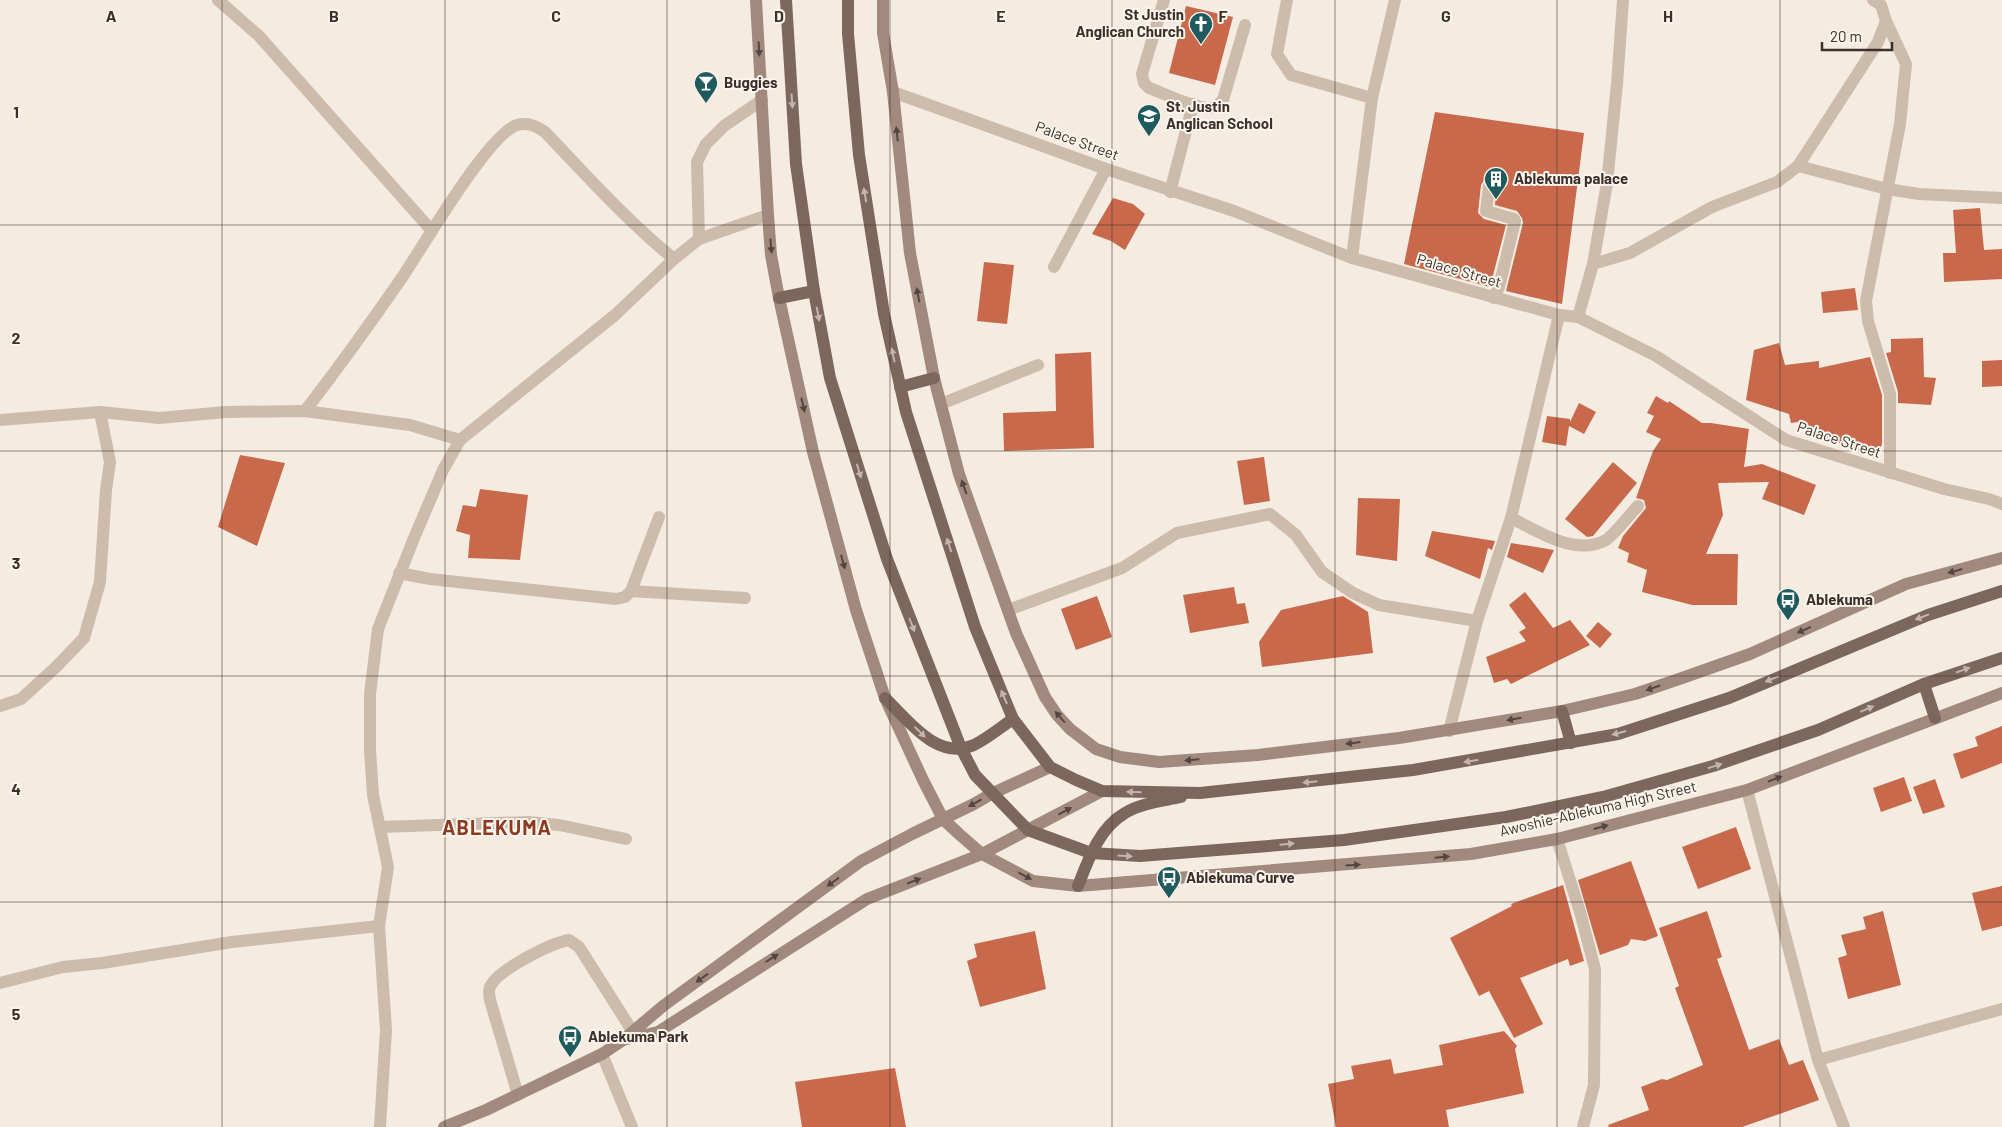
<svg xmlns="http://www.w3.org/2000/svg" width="2002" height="1127" font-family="Barlow,sans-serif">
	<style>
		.building { fill: #c8694b }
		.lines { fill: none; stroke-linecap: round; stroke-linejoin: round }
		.lane { stroke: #cdbbac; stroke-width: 12 }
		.street { stroke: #cdbbac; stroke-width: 12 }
		.secondary { stroke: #a18a7d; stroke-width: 12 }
		.primary { stroke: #7d675c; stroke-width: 12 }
		.oneway { fill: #544640 }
		.oneway2 { fill: #c2b5ac }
		.grid { fill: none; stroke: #3b302b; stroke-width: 1; stroke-opacity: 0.55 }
		.labels { text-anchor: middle; stroke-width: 4; stroke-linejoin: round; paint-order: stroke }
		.poi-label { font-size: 15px; font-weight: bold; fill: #3b302b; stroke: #fbf5ee; text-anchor: start }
		.street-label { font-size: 15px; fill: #3b302b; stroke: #fbf5ee }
		.district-label { font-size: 20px; font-weight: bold; letter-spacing: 1px; fill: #8c3b22; stroke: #fbf5ee }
		.grid-label { font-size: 16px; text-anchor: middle; font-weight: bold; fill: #3b302b; stroke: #fbf5ee; stroke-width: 4; stroke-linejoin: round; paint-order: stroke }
	</style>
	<rect width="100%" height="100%" fill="#f4ebe1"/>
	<!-- building -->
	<g class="building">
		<polygon points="1186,6 1233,17 1215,85 1169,73"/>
		<polygon points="1435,112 1584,133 1562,304 1506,291 1523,223 1522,218 1517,211 1495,205 1497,183 1490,178 1485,179 1481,185 1478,213 1484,219 1506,225 1490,287 1404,264"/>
		<polygon points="1113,198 1133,204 1145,214 1125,250 1111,241 1092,234"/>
		<polygon points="1980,208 1984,250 2002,249 2002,279 1944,282 1943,253 1956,253 1953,210"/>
		<polygon points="984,262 1014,265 1007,324 977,321"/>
		<polygon points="1855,288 1858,310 1823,313 1821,292"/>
		<polygon points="1923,338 1924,377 1936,378 1931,405 1898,403 1898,392 1886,353 1891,352 1891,339"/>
		<polygon points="1779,343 1785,365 1819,361 1819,368 1870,357 1882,395 1882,444 1878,456 1871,453 1870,455 1827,438 1827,433 1798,422 1791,423 1789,414 1746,400 1754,350"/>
		<polygon points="1091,352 1094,448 1004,451 1003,413 1056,411 1055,354"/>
		<polygon points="2002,360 2002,386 1982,387 1982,361"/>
		<polygon points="1656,396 1668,403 1669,401 1702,423 1711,423 1749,429 1744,467 1762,464 1816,485 1804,515 1762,499 1769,482 1718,483 1723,515 1706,554 1738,554 1737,605 1692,605 1642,592 1647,570 1627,562 1629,553 1618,548 1623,536 1646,508 1644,500 1636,498 1653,451 1661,439 1646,432 1654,416 1647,413"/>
		<polygon points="1579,403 1596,412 1584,434 1569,426 1566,446 1542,442 1547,416 1570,419 1570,422"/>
		<polygon points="240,455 285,463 257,546 218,527"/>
		<polygon points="1264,457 1270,501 1244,505 1237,461"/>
		<polygon points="1613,462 1637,483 1593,536 1587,537 1565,519"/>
		<polygon points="480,489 528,495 520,560 468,558 470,535 456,531 463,505 476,507"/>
		<polygon points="1358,498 1400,499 1397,561 1356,555"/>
		<polygon points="1432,531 1495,541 1492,550 1488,548 1480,579 1425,556"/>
		<polygon points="1511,543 1554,550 1543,573 1507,557"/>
		<polygon points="1234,587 1237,604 1245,603 1249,623 1190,633 1183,595"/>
		<polygon points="1525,592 1553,628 1570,620 1590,645 1511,684 1507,679 1494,683 1486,657 1526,641 1519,632 1526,628 1509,605"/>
		<polygon points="1097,596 1112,637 1076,650 1061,609"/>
		<polygon points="1343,596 1368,612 1373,653 1262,667 1259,642 1281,610"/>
		<polygon points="1598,622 1612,634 1600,648 1586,636"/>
		<polygon points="2002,726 2002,763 1961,779 1953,754 1978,746 1975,737"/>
		<polygon points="1904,777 1912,801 1881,812 1873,788"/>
		<polygon points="1935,779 1945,807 1923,814 1913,787"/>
		<polygon points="1736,827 1751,869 1698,889 1682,847"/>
		<polygon points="1631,861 1658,936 1645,941 1631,939 1628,945 1600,955 1578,880"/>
		<polygon points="1563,885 1584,961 1570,966 1568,959 1520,978 1543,1024 1514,1038 1489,991 1479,996 1450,938 1512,906 1511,904"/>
		<polygon points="2002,886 2002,926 1982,931 1972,893"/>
		<polygon points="1707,911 1722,957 1717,959 1749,1050 1779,1039 1789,1065 1803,1060 1819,1100 1742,1127 1609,1127 1608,1125 1649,1110 1641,1087 1662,1079 1667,1080 1703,1065 1675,988 1679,986 1659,928"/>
		<polygon points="1883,911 1901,985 1848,999 1838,958 1847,955 1841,935 1866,929 1863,917"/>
		<polygon points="1035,931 1046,989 980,1007 967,961 977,957 974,944"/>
		<polygon points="1504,1031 1517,1046 1515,1049 1524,1093 1446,1110 1449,1127 1336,1127 1328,1084 1354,1079 1351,1066 1391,1059 1394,1074 1443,1065 1439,1045"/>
		<polygon points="895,1068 906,1127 802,1127 795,1082"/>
	</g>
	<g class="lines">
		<!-- lane -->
		<g class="lane">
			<path d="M1164 0 1142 74 1144 83 1149 88C1166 94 1193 108 1210 108 1216 108 1219 104 1223 100L1245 25"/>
			<polyline points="1287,0 1277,54 1291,75 1372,98"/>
			<polyline points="1489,186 1486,211 1514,219 1515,221 1499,287 1494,298"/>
			<polyline points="1170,192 1193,104"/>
			<polyline points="1054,267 1106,169"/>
			<polyline points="941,404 1038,365"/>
			<polyline points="399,573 430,579 616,599 625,597 631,591 659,517"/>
			<polyline points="631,591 745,598"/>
			<polyline points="1008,610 1122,568 1177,533 1270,514 1296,535 1322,572 1353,593 1379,605 1477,621"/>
			<polyline points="381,827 528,822 559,825 626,839"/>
			<path d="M518 1095 490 1000C489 995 488 989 491 985 500 969 551 943 569 940L579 947 633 1032"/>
		</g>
		<!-- street -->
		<g class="street">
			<polyline points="218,0 259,36 432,231"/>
			<polyline points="1886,21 1906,64 1900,124 1866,301 1868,321 1890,394 1890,473"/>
			<polyline points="893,92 1106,169 1234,211 1352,258 1559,315 1578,317 1656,356 1786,440 1944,489 1989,499 2002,504"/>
			<polyline points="1798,166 1887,189 1919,194 2002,198"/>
			<polyline points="699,239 697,162 706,144 724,126 762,100"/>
			<polyline points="1352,258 1372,98 1395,0"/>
			<polyline points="1593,264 1630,253 1712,207 1777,182 1798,166 1878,42 1886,21 1881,5 1873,0"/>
			<polyline points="1578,317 1593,264 1607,183 1617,84 1623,0"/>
			<path d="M305 411C338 368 370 324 401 279 421 250 488 134 517 125 528 122 536 126 545 132 587 176 626 220 674 259"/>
			<polyline points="0,420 100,412 159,418 226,412 305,411 410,425 460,440"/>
			<path d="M1511 518C1538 531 1575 557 1606 540 1614 535 1630 514 1638 506"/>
			<polyline points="0,706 21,699 55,668 84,638 100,582 106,490 110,462 100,412"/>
			<polyline points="1449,731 1477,621 1511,518 1559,315"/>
			<polyline points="1747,790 1818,1060 1844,1127"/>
			<polyline points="1557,839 1580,912 1595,969 1594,1085 1583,1127"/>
			<polyline points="0,983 63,967 102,963 232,942 379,926"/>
			<polyline points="602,1054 632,1127"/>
			<polyline points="1818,1060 2002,1009"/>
			<polyline points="380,1127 386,1030 379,926 388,867 373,795 370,750 370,694 378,629 414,538 443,470 460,440 615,315 674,259 699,239 768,215"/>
		</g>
		<!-- secondary -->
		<g class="secondary">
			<polyline points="756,0 768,215 771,255 779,298 813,452 856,610 885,698 923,780 943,819 959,834 982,854 1033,881 1078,886 1471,854 1557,839 1747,790 2002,693"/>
			<polyline points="883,0 883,33 893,92 910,253 934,378 959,474 1016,633 1045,697 1057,715 1070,729 1096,749 1120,757 1159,762 1258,755 1399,738 1562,711 1635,694 1682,678 1750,654 1906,584 2002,558"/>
			<polyline points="626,1039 658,1032 867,899 982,854 1102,791"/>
			<polyline points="444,1127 486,1110 602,1054 623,1040 663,1006 861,861 912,834 974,804 991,794 1050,767"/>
		</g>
		<!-- primary -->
		<g class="primary">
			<polyline points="786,0 796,164 814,291 830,378 887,559 961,748 975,775 1028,830 1091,853 1140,856 1344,840 1506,817 1603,797 1713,766 1818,730 1924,684 2002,658"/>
			<polyline points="848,0 848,34 859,155 884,314 906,412 975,627 1013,719 1050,767 1076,780 1102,791 1200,793 1413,770 1618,734 1729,698 1928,615 2002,591"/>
			<polyline points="779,298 814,291"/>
			<polyline points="900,387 934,378"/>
			<polyline points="1924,684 1935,718"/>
			<path d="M885 698C909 721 937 761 974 745 988 738 1001 727 1013 719"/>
			<polyline points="1562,711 1571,743"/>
			<path d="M1078 886C1088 860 1099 828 1125 813 1141 803 1163 801 1181 797"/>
		</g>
	</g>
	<!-- one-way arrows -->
	<defs><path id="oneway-solid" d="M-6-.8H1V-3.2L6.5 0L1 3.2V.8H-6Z" transform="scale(1.25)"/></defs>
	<g class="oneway">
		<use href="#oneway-solid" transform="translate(759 49) rotate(87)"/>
		<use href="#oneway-solid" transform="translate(897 134) rotate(-96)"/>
		<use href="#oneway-solid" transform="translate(771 246) rotate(85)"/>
		<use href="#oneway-solid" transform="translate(918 295) rotate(-101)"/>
		<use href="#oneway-solid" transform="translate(803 405) rotate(77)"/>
		<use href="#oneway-solid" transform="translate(964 487) rotate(-110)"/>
		<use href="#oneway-solid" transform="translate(843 562) rotate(75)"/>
		<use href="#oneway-solid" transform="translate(1955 571) rotate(164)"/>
		<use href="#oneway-solid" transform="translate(1804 630) rotate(156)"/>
		<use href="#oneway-solid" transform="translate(1653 688) rotate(161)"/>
		<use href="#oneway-solid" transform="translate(1060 717) rotate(-131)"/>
		<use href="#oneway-solid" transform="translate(1514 719) rotate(170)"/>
		<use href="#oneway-solid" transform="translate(1353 743) rotate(173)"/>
		<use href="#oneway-solid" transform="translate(1192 760) rotate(175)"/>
		<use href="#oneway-solid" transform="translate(1775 779) rotate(-21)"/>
		<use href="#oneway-solid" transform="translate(975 803) rotate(151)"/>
		<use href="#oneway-solid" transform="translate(1065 811) rotate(-28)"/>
		<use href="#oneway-solid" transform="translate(1601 827) rotate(-15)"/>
		<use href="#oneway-solid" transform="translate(1442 857) rotate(-5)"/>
		<use href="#oneway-solid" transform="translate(1353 865) rotate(-4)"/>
		<use href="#oneway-solid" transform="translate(1025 876) rotate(28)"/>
		<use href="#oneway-solid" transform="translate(914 881) rotate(-21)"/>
		<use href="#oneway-solid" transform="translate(833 882) rotate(144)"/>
		<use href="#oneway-solid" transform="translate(772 958) rotate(-32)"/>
		<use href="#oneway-solid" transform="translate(702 978) rotate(144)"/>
	</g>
	<g class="oneway2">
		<use href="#oneway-solid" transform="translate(792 101) rotate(86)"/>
		<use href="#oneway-solid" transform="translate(865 195) rotate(-99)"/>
		<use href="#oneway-solid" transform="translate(818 314) rotate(79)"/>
		<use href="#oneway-solid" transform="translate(893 355) rotate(-103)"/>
		<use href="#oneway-solid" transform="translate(859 471) rotate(73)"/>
		<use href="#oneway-solid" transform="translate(949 545) rotate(-108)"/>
		<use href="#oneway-solid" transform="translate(1922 617) rotate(159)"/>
		<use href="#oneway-solid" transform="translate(912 625) rotate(69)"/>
		<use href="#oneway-solid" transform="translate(1963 670) rotate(-20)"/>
		<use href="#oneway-solid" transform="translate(1772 679) rotate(157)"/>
		<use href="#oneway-solid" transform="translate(1004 697) rotate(-113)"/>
		<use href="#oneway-solid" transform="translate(1867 709) rotate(-23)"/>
		<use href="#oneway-solid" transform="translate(920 732) rotate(44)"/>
		<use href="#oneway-solid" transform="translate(1619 733) rotate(165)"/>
		<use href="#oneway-solid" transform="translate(1471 761) rotate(170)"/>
		<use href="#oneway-solid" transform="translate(1715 766) rotate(-18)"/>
		<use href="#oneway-solid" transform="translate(1310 782) rotate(174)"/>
		<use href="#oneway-solid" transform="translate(1134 792) rotate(-179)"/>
		<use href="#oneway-solid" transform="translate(1287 844) rotate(-5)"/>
		<use href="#oneway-solid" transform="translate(1125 856) rotate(4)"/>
	</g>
	<!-- grid -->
	<path class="grid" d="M222 0V1127M445 0V1127M667 0V1127M890 0V1127M1112 0V1127M1335 0V1127M1557 0V1127M1780 0V1127M0 225H2002M0 451H2002M0 676H2002M0 902H2002"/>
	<!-- icons -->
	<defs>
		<g id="church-pin" transform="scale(1.25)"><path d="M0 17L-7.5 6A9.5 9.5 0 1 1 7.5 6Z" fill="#1f5a5e" stroke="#fbf5ee"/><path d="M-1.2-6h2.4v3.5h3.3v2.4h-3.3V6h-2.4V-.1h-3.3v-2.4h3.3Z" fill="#fff"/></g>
		<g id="bar-pin" transform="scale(1.25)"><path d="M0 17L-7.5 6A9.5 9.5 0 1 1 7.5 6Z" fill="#1f5a5e" stroke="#fbf5ee"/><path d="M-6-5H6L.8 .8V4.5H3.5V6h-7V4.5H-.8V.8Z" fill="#fff"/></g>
		<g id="school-pin" transform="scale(1.25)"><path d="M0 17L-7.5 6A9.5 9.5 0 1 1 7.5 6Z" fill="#1f5a5e" stroke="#fbf5ee"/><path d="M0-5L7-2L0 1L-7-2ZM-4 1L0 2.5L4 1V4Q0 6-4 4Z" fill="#fff"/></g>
		<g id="building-pin" transform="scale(1.25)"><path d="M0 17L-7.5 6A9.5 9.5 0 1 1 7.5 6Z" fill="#1f5a5e" stroke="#fbf5ee"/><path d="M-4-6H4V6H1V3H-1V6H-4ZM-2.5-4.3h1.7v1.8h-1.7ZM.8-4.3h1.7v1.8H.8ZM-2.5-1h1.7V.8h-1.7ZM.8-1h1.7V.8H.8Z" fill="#fff"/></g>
		<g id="bus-pin" transform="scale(1.25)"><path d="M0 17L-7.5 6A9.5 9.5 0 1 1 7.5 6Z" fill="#1f5a5e" stroke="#fbf5ee"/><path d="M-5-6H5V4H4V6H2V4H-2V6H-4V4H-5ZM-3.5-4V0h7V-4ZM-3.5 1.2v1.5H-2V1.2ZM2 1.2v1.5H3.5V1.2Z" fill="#fff"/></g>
	</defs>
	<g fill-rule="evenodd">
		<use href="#church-pin" x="1201" y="24"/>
		<use href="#bar-pin" x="706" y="83"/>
		<use href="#school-pin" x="1149" y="116"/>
		<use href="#building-pin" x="1496" y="179"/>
		<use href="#bus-pin" x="1788" y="600"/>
		<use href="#bus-pin" x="1169" y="878"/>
		<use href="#bus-pin" x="570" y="1037"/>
	</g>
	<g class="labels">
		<!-- poi labels -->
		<g class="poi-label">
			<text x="1184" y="20" text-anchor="end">St Justin<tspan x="1184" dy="17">Anglican Church</tspan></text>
			<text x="724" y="88">Buggies</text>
			<text x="1166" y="112">St. Justin<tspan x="1166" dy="17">Anglican School</tspan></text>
			<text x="1514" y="184">Ablekuma palace</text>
			<text x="1806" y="605">Ablekuma</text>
			<text x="1186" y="883">Ablekuma Curve</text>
			<text x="588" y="1042">Ablekuma Park</text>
		</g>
		<!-- street labels -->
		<g class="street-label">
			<text transform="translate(1077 141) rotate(20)" y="5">Palace Street</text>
			<text transform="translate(1459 271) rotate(16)" y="5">Palace Street</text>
			<text transform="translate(1839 440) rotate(18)" y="5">Palace Street</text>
			<text transform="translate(1598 809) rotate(-13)" y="5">Awoshie-Ablekuma High Street</text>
		</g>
		<!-- district labels -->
		<g class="district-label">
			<text x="497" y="835">ABLEKUMA</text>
		</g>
	</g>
	<g class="grid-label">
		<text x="111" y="22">A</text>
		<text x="334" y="22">B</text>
		<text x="556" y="22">C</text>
		<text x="779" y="22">D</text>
		<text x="1001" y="22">E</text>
		<text x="1223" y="22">F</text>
		<text x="1446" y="22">G</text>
		<text x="1668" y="22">H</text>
		<text x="16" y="118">1</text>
		<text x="16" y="344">2</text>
		<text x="16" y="569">3</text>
		<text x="16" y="795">4</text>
		<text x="16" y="1020">5</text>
	</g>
	<!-- scale -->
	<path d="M1822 42v8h70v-8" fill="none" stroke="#3b302b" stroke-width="2.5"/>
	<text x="1830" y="42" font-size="15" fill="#3b302b" stroke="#fbf5ee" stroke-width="4" paint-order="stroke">20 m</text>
</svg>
